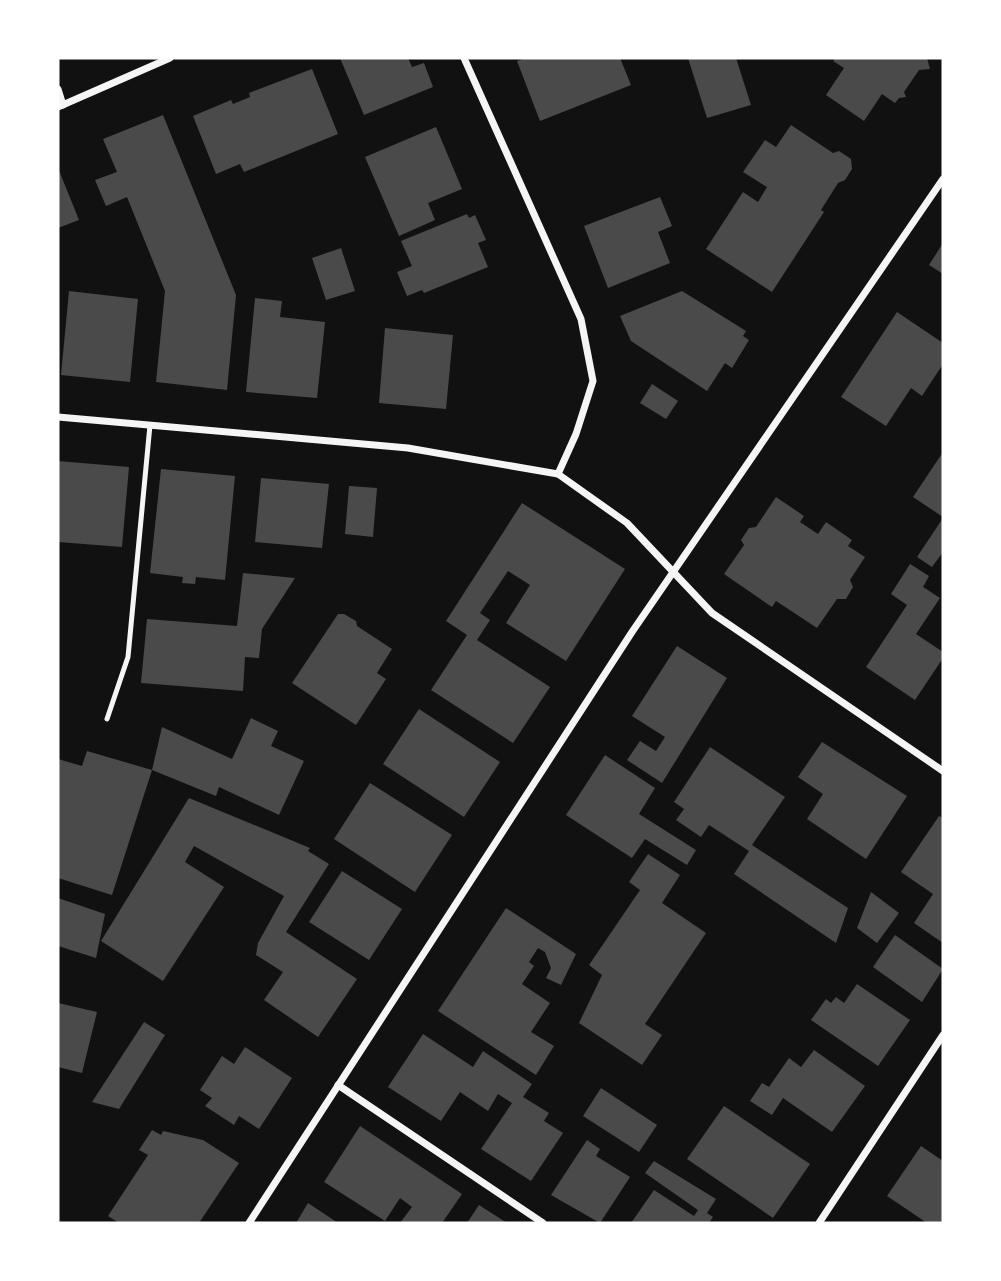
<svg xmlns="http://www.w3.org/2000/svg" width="1001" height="1281" font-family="'PT Sans',sans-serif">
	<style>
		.building { fill: #4a4a4a }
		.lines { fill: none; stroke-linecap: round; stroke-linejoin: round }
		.service { stroke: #f5f5f5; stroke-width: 5 }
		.minor { stroke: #f5f5f5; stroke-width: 7 }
	</style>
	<rect width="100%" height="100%" fill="#111"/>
	<!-- building -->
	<g class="building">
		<polygon points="340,58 408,58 412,67 424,63 433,87 364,115"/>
		<polygon points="526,58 620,58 631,85 540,121 517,61"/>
		<polygon points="688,58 736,58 751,105 707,118"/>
		<polygon points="836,58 927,58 930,69 919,70 904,92 906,97 899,98 895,103 882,94 864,121 826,95 844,68 833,61"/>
		<polygon points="312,69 338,134 244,172 240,164 216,174 193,116 231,100 233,104 250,97 249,93"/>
		<polygon points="163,115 236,295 227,390 156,382 165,291 127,197 106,206 95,180 117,172 103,139"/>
		<polygon points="791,125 833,153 839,151 851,159 852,169 845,180 838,183 821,210 824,212 772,292 706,249 743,192 758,202 767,187 743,172 765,140 776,147"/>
		<polygon points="436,127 462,189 428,203 435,220 399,236 365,157"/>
		<polygon points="58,168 79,220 58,228"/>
		<polygon points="660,197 672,226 658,232 670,263 608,288 584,226"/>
		<polygon points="467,214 469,218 475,215 486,240 478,243 488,267 424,293 422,290 407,296 397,272 412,266 401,241"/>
		<polygon points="943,243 943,274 929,265"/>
		<polygon points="341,248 355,291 326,300 312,258"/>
		<polygon points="69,291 138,299 130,382 61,375"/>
		<polygon points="682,291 746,331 743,336 749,340 732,368 725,363 707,391 631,341 620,316"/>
		<polygon points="255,298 282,301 280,317 325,322 317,398 246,392"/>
		<polygon points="897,312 943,343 943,364 922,396 911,388 886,426 841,397"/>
		<polygon points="385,328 453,335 446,409 379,403"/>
		<polygon points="652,384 678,401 666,419 640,403"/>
		<polygon points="943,452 943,517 913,497"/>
		<polygon points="58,461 129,467 122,547 58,542"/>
		<polygon points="161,469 235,476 225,580 196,577 195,584 182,583 183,577 150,573"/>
		<polygon points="261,478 329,484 322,548 255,542"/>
		<polygon points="349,486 377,488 373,537 345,534"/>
		<polygon points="776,497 804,516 800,522 818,534 826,522 852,540 848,546 865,557 850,580 853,587 846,599 837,599 817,628 776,601 772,607 724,574 744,545 741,540 749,528 756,527"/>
		<polygon points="522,503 625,569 566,661 506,623 530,585 508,571 480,613 490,620 477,640 550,687 513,743 431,690 467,635 446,621"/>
		<polygon points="943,518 943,552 932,567 917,557"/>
		<polygon points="910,564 929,576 923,587 940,598 916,634 943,652 943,658 915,700 866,667 907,605 891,594"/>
		<polygon points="243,573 295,578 262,629 259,658 245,657 243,691 141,683 147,619 237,626"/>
		<polygon points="338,614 344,614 356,621 357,626 392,649 377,673 386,679 356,725 292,683"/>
		<polygon points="677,646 727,678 662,783 627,760 640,741 656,751 665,737 632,716"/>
		<polygon points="419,709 500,762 464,817 383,764"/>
		<polygon points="251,718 278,731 271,746 304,761 279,815 219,787 216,796 152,770 112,895 58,878 58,759 82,766 87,751 152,770 162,727 232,759"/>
		<polygon points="822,742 907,796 866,859 807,819 823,794 798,777"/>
		<polygon points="710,747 785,797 752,845 848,908 836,943 734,874 749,851 709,825 701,837 676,820 684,809 674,802"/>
		<polygon points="605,755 655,788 639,814 696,850 687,865 645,839 632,858 566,815"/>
		<polygon points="370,783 452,835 415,892 334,839"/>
		<polygon points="189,798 310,848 308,851 329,864 286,932 357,979 318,1037 264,1000 283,972 256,955 258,943 284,896 194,846 185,862 224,887 163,981 101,941"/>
		<polygon points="939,816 943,818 943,943 914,923 933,894 901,872"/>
		<polygon points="648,854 680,875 662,903 706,933 645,1024 662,1035 642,1065 579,1023 602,975 589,965 640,890 629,882"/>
		<polygon points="342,871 402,909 369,960 309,922"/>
		<polygon points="871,892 899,913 877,943 857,928"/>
		<polygon points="58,898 105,914 96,958 58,946"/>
		<polygon points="506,908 576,954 561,985 546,978 551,968 545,952 538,948 529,962 534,966 522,984 550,1003 531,1032 554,1046 536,1075 438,1011"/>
		<polygon points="895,935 943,969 922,1002 873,967"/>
		<polygon points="857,984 910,1020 878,1066 811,1020 826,999 831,1003 836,997 844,1003"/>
		<polygon points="58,1003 97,1012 82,1073 58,1067"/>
		<polygon points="144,1022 165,1035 119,1109 92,1102"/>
		<polygon points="423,1034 473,1067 483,1051 532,1084 523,1097 549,1113 544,1121 563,1133 531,1181 481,1149 512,1103 498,1094 488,1111 460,1092 441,1121 388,1087"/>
		<polygon points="245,1047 292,1078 259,1129 239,1116 234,1125 205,1106 212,1098 200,1090 222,1056 234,1064"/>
		<polygon points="814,1050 865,1086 832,1132 783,1098 772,1115 750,1101 762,1083 769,1087 789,1058 801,1067"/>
		<polygon points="601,1088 657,1125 639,1152 583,1116"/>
		<polygon points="724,1106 810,1164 773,1218 687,1159"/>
		<polygon points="360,1126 462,1194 442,1223 400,1223 412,1207 400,1198 385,1221 324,1182"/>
		<polygon points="152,1130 161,1135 163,1131 203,1140 239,1163 199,1223 119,1223 108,1216 148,1155 139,1150"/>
		<polygon points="587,1140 600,1149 596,1156 630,1177 600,1223 551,1195"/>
		<polygon points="921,1146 943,1161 943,1222 940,1223 927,1223 887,1196"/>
		<polygon points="654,1161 716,1199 707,1213 713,1217 709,1223 631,1223 654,1190 694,1216 698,1210 645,1173"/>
		<polygon points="308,1203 338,1223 296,1223"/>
		<polygon points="479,1205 507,1223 467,1223"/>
	</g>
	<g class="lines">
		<!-- service -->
		<polyline class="service" points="107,719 128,657 150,425"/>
		<!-- minor -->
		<g class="minor">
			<polyline points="464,58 581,319 593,381 576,434 558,474"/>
			<polyline points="58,89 63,105"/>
			<polyline points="58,107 170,58"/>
			<polyline points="58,417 408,448 558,474 627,523 712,613 943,771"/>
			<polyline points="338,1085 543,1223"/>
			<polyline points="249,1223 632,632 943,179"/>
			<polyline points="819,1223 943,1035"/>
		</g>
	</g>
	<!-- border -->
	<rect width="1001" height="1281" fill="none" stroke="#ffffff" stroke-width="119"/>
</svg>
